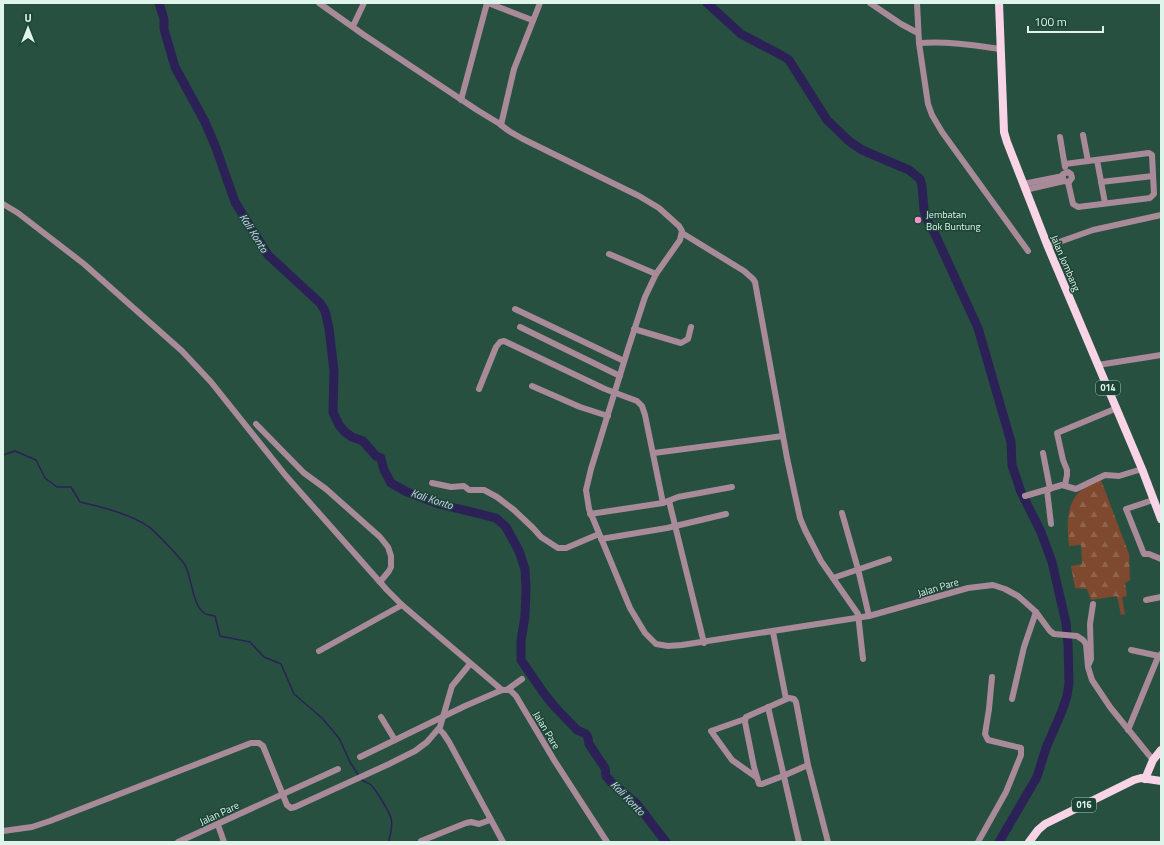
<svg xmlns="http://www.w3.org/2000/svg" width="1164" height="845" font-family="'Titillium Web',sans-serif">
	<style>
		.forest { fill: url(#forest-firs) }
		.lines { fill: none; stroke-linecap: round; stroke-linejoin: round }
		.stream { stroke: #2b2157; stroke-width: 1.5 }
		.river { stroke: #2b2157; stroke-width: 9 }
		.minor { stroke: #a98a99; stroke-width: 6 }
		.major { stroke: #f9d4e6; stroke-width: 8 }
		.poi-dot { fill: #f98fc9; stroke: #1d4537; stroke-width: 1.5 }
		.labels { text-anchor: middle; stroke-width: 3; stroke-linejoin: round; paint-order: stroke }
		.shield { fill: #1d4537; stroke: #a5c0b5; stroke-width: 1 }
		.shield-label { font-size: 9px; font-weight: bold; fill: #dff5eb }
		.poi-label { font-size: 10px; fill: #dff5eb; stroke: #1d4537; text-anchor: start }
		.street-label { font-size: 10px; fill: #dff5eb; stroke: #1d4537 }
		.water-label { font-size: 11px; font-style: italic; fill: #d3d2f6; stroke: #1d4537 }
	</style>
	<defs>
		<pattern id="forest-firs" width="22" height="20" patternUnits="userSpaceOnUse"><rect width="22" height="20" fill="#7e492e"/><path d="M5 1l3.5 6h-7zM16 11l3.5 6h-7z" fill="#90644c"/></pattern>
	</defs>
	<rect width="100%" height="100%" fill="#285041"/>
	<!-- forest -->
	<path class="forest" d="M1101 480 1129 554 1130 580 1125 583 1127 596 1122 597 1125 614 1121 615 1117 596 1091 600 1087 589 1075 588 1071 566 1082 564 1081 545 1069 546C1067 526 1065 501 1084 488 1089 485 1096 483 1101 480Z"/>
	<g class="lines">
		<!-- stream -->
		<g class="stream">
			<path d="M3 455 15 451 36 460 45 478 57 487H71L80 502C99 506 133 515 149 527 154 530 183 561 185 565 192 578 192 604 204 613 206 615 212 615 215 616L220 636 250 642 264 657 281 664 294 694 322 718 339 738 350 762 359 776"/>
			<path d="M361 779C364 783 368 782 371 785 376 790 389 811 391 818 393 825 391 833 389 840L390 842"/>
		</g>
		<!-- river -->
		<g class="river">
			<polyline points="159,3 164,19 164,29 175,67 205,122 216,148 235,202 268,255 320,303 325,311 329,328 334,371 333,412 339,425 345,432 352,437 363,441 376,456 381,458 384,470 391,483 407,492 439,504 496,518 506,527 519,551 525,569 526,589 525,616 521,641 521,660 543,692 554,706 577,730 586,734 588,738 589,744 605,768 606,776 613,784 636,803 666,842"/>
			<polyline points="707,3 741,34 781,55 789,60 827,120 849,141 862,150 909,170 920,179 922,186 924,210 929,224 935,234 978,328 1011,442 1012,465 1021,492 1041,532 1052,562 1066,623 1068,644 1069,683 1067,696 1062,711 1046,748 1037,777 999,842"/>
		</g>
		<!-- minor -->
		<g class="minor">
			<polyline points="319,3 364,35 477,110 500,124"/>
			<polyline points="488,3 532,20"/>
			<polyline points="540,3 514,69 501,125 509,131 523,139 639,196 659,208 679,226 682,231 680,240 656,274 645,297 628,349 591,469 586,490 589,509 630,608 645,633 656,644 668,646 682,645 869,616 968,588 993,585 1005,589 1018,596 1026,603 1036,612 1050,631 1054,634 1077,636 1083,640 1086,644 1088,667 1092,680 1110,707 1153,760"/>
			<polyline points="870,3 901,24 918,33"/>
			<polyline points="917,3 919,43 928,104 932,115 942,132 1028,251"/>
			<polyline points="353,26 364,3"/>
			<path d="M919 43C947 41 973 45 1000 49"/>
			<polyline points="461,100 487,3"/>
			<polyline points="1083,135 1088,161"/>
			<polyline points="1060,137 1065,167"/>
			<polyline points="1097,160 1105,203"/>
			<polyline points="1065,164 1149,153 1152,155 1154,194 1150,198 1078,207 1073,204 1068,182"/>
			<polyline points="1101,182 1153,176"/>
			<polyline points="1023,184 1063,176"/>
			<polyline points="1025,190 1064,181 1069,182 1072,178 1071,174 1068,172 1063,174 1062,177 1064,181"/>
			<polyline points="3,204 18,213 84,264 182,351 211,382 286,476 387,590 402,605 502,690"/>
			<polyline points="682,233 744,271 753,279 755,282 787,458 800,518 805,530 821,561 858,614 863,659"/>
			<polyline points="1048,246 1093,230 1161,215"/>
			<polyline points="609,254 656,274"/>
			<polyline points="515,309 624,361"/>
			<polyline points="520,327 620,376"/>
			<polyline points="634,329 681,343 688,339 691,327"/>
			<polyline points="1098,365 1161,355"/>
			<polyline points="532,386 580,407 608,416"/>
			<polyline points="479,389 496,347 500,342 504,341 605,389 637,401 642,406 645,415 663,503"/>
			<polyline points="256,424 304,473 326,489 380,537 388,547 391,556 391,567 389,571 380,582"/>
			<polyline points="654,453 783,436"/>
			<polyline points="1043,453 1050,489"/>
			<polyline points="432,483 451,487 464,486 469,490 484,490 497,497 514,510 533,528 541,537 558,548 566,548 599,534"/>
			<polyline points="1065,485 1067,475 1067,470 1063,460 1057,433 1117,408"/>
			<polyline points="1047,490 1051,524"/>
			<polyline points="1025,496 1062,485 1076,489 1105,475 1119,476 1142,469"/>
			<polyline points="1153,500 1126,509 1144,554 1149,554 1161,559"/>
			<polyline points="669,501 704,643"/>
			<polyline points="842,513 858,569 869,616"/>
			<polyline points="590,514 663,503 678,497 732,487"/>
			<polyline points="601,539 667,528 726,514"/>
			<polyline points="833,578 889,559"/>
			<polyline points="1146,600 1161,597"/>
			<polyline points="773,632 786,699"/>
			<polyline points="1131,650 1159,656"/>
			<polyline points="319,651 402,605"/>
			<polyline points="1088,666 1091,659 1090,624 1093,604"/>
			<polyline points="508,689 522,679"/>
			<polyline points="1012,699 1024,647 1036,612"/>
			<polyline points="768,707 799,842"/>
			<polyline points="381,717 395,740"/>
			<polyline points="745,719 711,731 732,760 756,777"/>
			<polyline points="439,729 443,733 449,742 503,842"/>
			<polyline points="1128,730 1158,657 1161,654"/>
			<polyline points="360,757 465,706 502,690 510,690 516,696 554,760 607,842"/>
			<polyline points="808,765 783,776 762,784 759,784 754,767 745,722 746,717 789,698 794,699 796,702 808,765 828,842"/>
			<polyline points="218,825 224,842"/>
			<polyline points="3,831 32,827 50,821 251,743 259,743 263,746 287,805 291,808 295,807 389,764 415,751 427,742 440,727 452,686 470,664"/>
			<polyline points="421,841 466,823 471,822 479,824 490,820"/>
			<polyline points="178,842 338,769"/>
			<polyline points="978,842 1006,792 1021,755 1021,748 988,740 985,734 989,709 992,677"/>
		</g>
		<!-- major -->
		<g class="major">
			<polyline points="999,3 1004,132 1007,142 1048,247 1142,469 1161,519"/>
			<polyline points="1145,779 1153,760 1161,750"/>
			<polyline points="1029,842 1038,830 1045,824 1134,780 1141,778 1161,781"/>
		</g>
	</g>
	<!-- markers -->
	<circle class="poi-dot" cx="918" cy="220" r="4"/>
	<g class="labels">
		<!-- shield labels -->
		<g class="shield">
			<rect x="1096" y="381" width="24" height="14" rx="3"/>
			<rect x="1072" y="798" width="24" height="14" rx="3"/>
		</g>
		<g class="shield-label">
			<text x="1108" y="391">014</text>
			<text x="1084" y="808">016</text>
		</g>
		<!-- poi labels -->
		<g class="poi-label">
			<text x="926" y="218">Jembatan<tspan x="926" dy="12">Bok Buntung</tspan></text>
		</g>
		<!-- street labels -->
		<g class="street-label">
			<text transform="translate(1066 263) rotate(67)" y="4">Jalan Jombang</text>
			<text transform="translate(938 587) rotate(-17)" y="4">Jalan Pare</text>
			<text transform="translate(547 730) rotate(59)" y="4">Jalan Pare</text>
			<text transform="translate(219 813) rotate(-25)" y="4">Jalan Pare</text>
		</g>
		<!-- water labels -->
		<g class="water-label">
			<text transform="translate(254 233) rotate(58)" y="4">Kali Konto</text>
			<text transform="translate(432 499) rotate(18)" y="4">Kali Konto</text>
			<text transform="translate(628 798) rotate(46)" y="4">Kali Konto</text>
		</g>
	</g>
	<!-- border -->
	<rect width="1164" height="845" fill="none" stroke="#dff5eb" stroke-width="8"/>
	<!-- north arrow -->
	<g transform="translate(28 28)" stroke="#1d4537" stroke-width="3" paint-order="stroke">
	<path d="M0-3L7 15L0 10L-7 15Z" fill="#dff5eb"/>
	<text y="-6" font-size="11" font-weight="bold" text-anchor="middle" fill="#dff5eb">U</text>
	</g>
	<!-- scale -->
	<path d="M1028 26v6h75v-6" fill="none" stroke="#dff5eb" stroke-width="2"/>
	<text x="1034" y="26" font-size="12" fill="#dff5eb" stroke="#1d4537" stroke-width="3" paint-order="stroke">100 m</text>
</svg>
